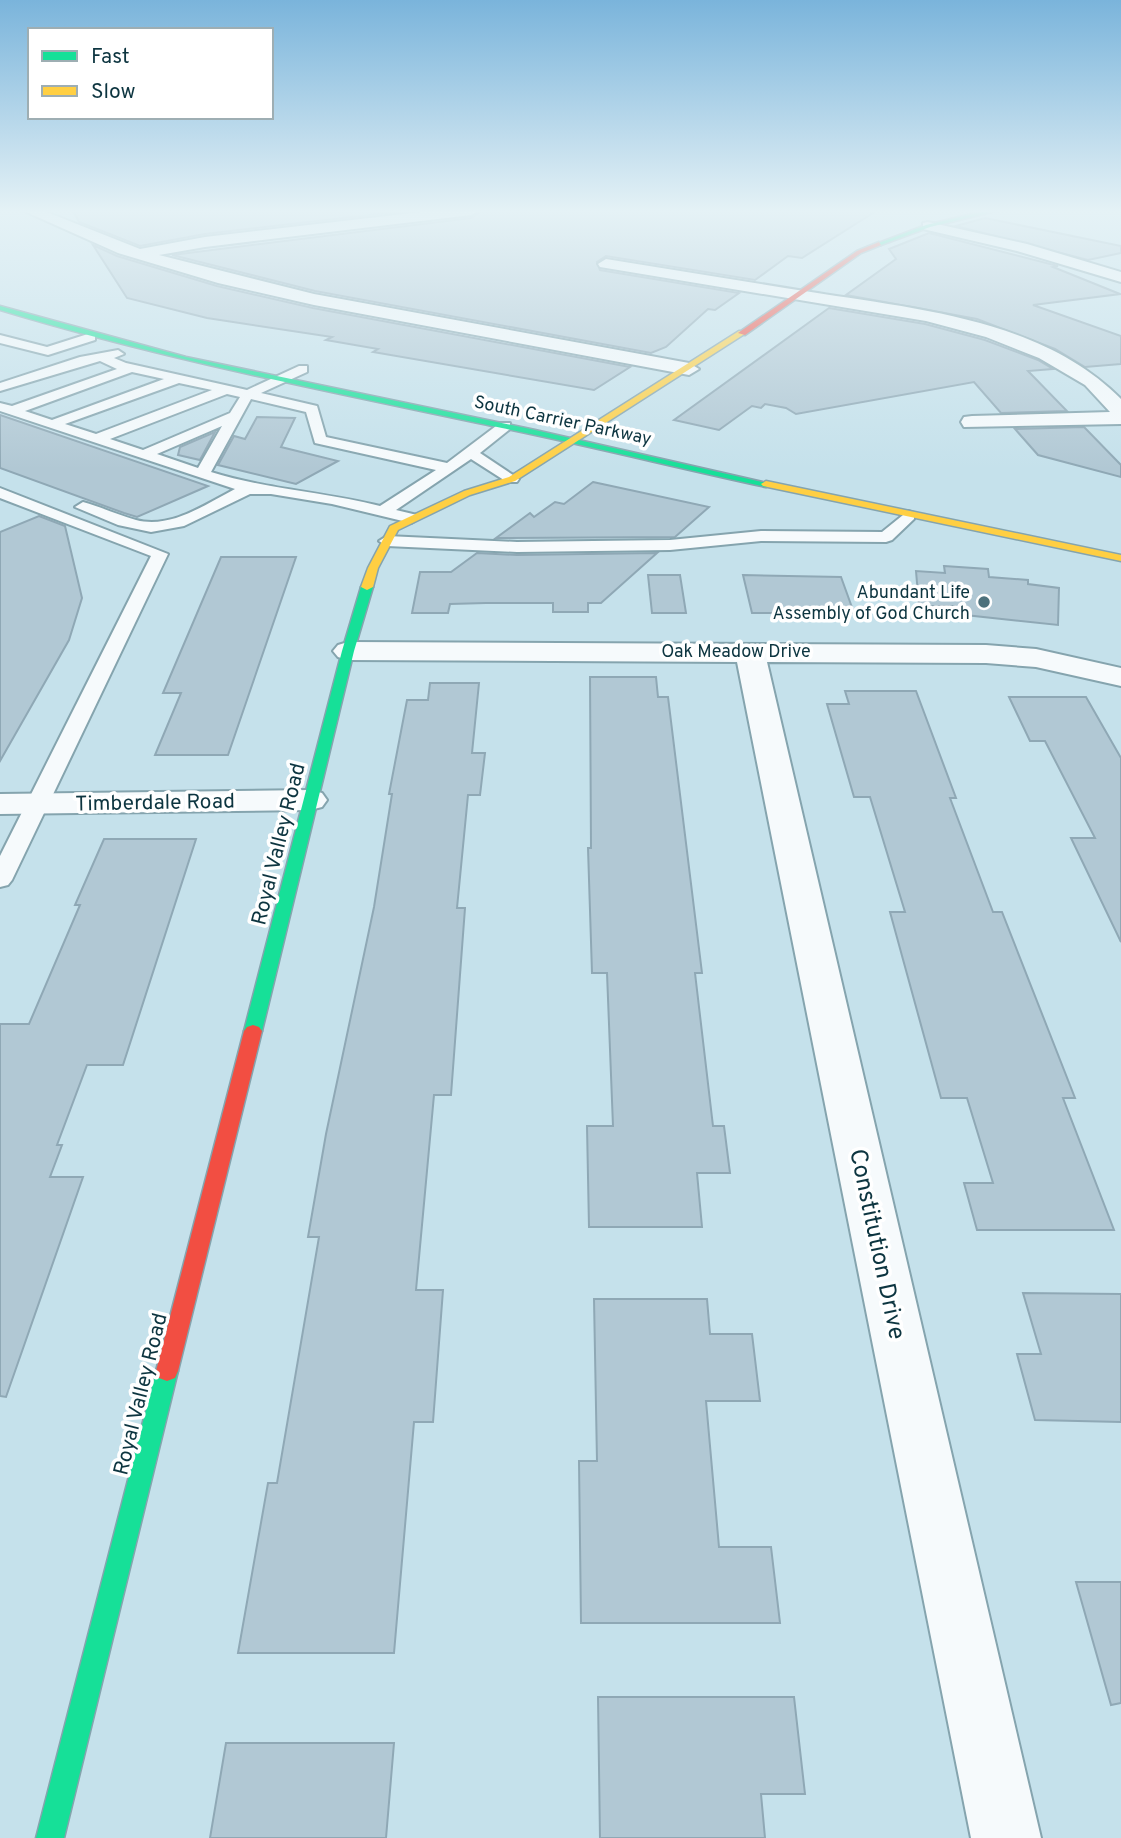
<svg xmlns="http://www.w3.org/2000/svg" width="1121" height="1838" font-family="Overpass,sans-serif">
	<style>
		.building { fill: #b1c8d4; stroke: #8fa8b5; stroke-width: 2 }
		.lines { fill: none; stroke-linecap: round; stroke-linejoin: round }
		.lane-casing { stroke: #85a4ae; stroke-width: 4 }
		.street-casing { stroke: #85a4ae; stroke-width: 4 }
		.fast-casing { stroke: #85a4ae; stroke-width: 3 }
		.slow-casing { stroke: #85a4ae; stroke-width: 3 }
		.jam-casing { stroke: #85a4ae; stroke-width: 3 }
		.lane { fill: #f6fafc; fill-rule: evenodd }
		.street { fill: #f6fafc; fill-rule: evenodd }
		.fast { fill: #16e098; fill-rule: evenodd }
		.slow { fill: #ffcf43; fill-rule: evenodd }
		.jam { fill: #f24e42; fill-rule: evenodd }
		.poi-dot { fill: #4d717c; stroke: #fff; stroke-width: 2.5 }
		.labels { text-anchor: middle; stroke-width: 7; stroke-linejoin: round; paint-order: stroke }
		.far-street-label { font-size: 18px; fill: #0d3540; stroke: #fff }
		.far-poi-label { font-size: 18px; fill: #0d3540; stroke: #fff; text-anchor: end }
		.street-label { font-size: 21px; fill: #0d3540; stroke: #fff }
		.near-street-label { font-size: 24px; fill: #0d3540; stroke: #fff }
	</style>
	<rect width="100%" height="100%" fill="#c5e1eb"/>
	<!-- building -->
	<g class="building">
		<polygon points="73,211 404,211 205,234 140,246 79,222"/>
		<polygon points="481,211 876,211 802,258 788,256 755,280 606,256 597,262 600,270 739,293 715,310 708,309 666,347 651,353 315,291 172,255 471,218"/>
		<polygon points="985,218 1121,246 1121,253 1088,260 956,226"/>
		<polygon points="929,233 1058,266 1053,267 1120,294 1033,305 1121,336 1121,364 1085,367 1055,349 977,319 846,295 896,259 889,249"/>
		<polygon points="93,245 117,256 217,286 313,308 630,367 594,390 373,352 378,349 326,340 332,337 207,318 127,298"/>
		<polygon points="829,308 925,324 985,340 1038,360 1053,369 1028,371 1067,411 1001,413 974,382 796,414 786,408 765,404 761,408 752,406 719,430 674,420"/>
		<polygon points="0,415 208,486 137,517 124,513 0,468"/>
		<polygon points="257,417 295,418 281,447 338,461 296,484 218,465 234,436 245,439"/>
		<polygon points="1084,427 1121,465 1121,477 1038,455 1015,429"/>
		<polygon points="215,432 200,460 178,455 180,447"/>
		<polygon points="593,482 709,507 675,537 496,538 530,513 534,517 555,502 564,504"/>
		<polygon points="39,516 65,526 82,598 69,640 0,761 0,532"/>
		<polygon points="477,553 517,555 657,553 601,603 588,603 588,612 553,612 553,603 486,603 450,604 448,613 412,613 420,572 451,572"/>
		<polygon points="221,557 296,557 228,755 155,755 181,693 163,693"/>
		<polygon points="944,566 988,569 989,577 1028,580 1028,584 1059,588 1058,625 956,614 956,606 919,606 916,571 945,573"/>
		<polygon points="648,575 680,575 686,613 652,613"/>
		<polygon points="743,575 841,577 854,613 752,613"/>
		<polygon points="590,677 656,677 658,697 668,697 702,973 695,973 713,1126 724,1126 730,1173 697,1173 702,1227 589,1227 587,1126 613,1126 607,973 592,973 588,848 591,848"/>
		<polygon points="430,683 479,683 472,753 485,753 480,795 468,795 457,908 465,908 451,1095 434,1095 416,1290 443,1290 433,1422 414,1422 394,1653 238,1653 268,1483 277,1483 319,1237 308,1237 326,1134 374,907 392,794 389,794 407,700 428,700"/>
		<polygon points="845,691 916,691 956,798 950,798 993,912 1002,912 1075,1098 1063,1098 1114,1230 977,1230 964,1183 993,1183 967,1098 941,1098 890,912 905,912 870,797 854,797 827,704 849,704"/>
		<polygon points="1009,697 1086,697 1121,758 1121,942 1071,838 1095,838 1045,741 1030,741"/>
		<polygon points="104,839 196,839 123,1065 87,1065 57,1145 62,1145 50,1177 83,1177 6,1397 0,1396 0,1024 29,1024 80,905 75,905"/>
		<polygon points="1023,1293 1121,1294 1121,1422 1035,1420 1017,1354 1041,1354"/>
		<polygon points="594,1299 707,1299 710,1334 752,1334 760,1401 706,1401 719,1547 771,1547 780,1623 581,1623 579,1461 597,1461"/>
		<polygon points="1076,1582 1121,1582 1121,1703 1111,1705"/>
		<polygon points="598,1697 794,1697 805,1794 761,1794 765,1838 600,1838"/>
		<polygon points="226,1743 394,1743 386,1838 210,1838"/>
	</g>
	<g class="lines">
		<!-- lane casing -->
		<g class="lane-casing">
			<g id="lane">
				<polygon points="91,333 95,334 95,340 48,355 0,343 0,335 47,347"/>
				<path d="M118 350 124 354 114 358 126 363 247 390 299 366H307V372L261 393 317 406 326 437 447 463 500 423H510V429L480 453 519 479 517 482H507L471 459 396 510 417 515 419 518 411 523 332 504 271 494H250L184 526 151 532 118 525 75 507 83 502C101 507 118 515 136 520 171 529 204 505 235 489L0 411V403L12 406 117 369 100 361 0 391V383L80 357ZM132 372 164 379 52 420 25 411ZM179 383 212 390 96 434 65 424ZM227 394 240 397 230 413 143 450 110 439ZM251 399 306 412 315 443 436 470 380 506C324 492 265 489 211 472ZM222 426 198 468 157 454Z"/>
				<polygon points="0,488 168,554 12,880 8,885 0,887 0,856 151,556 0,498"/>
				<polygon points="908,511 914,513 914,519 892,540 886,542 761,541 670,550 517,552 387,546 379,541 387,536 517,542 670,540 761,531 882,532"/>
			</g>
		</g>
		<!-- street casing -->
		<g class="street-casing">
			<g id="street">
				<polygon points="24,211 44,211 140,249 205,237 430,211 478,211 471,215 205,247 159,255 314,294 689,363 699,369 689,375 314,305 218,283 118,253"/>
				<polygon points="928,222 1027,244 1121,272 1121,282 1017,251 923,229 923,223"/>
				<path d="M606 259C674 270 742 281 811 292 916 309 1042 319 1121 399V424L964 427 961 422 964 417 972 416 1110 412 1085 385 1039 358 986 337 926 321 600 267 598 264Z"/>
				<polygon points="348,642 986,645 1036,649 1121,668 1121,686 1036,667 986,663 767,662 1041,1838 971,1838 737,662 348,660 338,657 333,651 338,645"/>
				<polygon points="310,790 322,793 327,800 322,807 310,810 0,814 0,794"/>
			</g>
		</g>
		<!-- fast casing -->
		<g class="fast-casing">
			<g id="fast">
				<polygon points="984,211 996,211 930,227 881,245 876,244 926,225"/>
				<path d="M0 306 186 357 535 430 771 484 766 487C678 468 590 446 502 428 333 392 165 360 0 310Z"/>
				<polygon points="367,584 373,587 354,651 262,1031 259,1035 247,1035 244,1031 342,651 361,587"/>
				<polygon points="167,1361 175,1364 178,1371 64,1838 36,1838 156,1371 159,1364"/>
			</g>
		</g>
		<!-- slow casing -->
		<g class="slow-casing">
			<g id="slow">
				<polygon points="739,331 746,333 515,481 470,495 398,530 378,568 373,587 367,590 361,587 368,568 390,526 464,491 509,477"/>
				<polygon points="766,481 1121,555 1121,561 763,486 761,484"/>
			</g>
		</g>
		<!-- jam casing -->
		<g class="jam-casing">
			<g id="jam">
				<polygon points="879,242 881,245 861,253 745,335 738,333 857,251"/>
				<polygon points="253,1025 259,1027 262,1031 178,1371 175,1378 167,1381 159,1378 156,1371 244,1031 247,1027"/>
			</g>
		</g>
		<!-- lane -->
		<use href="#lane" class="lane"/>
		<!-- street -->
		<use href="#street" class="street"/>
		<!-- fast -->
		<use href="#fast" class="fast"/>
		<!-- slow -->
		<use href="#slow" class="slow"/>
		<!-- jam -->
		<use href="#jam" class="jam"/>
	</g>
	<!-- sky -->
	<linearGradient id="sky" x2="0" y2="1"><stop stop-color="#7ab4db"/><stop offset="0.45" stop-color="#e5f2f6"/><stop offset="1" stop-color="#e5f2f6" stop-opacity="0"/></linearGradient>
	<rect width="1121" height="469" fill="url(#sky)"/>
	<!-- markers -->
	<circle class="poi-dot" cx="984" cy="602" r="7"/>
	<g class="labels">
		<!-- far-street labels -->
		<g class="far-street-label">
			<text transform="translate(563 420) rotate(12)" y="6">South Carrier Parkway</text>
			<text x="736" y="657">Oak Meadow Drive</text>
		</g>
		<!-- far-poi labels -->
		<g class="far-poi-label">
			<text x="970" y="598">Abundant Life<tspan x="970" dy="21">Assembly of God Church</tspan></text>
		</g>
		<!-- street labels -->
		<g class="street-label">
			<text transform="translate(155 802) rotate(-1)" y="7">Timberdale Road</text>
			<text transform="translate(278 844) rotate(-76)" y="7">Royal Valley Road</text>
			<text transform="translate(140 1394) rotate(-76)" y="7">Royal Valley Road</text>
		</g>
		<!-- near-street labels -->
		<g class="near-street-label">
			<text transform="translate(878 1244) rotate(78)" y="8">Constitution Drive</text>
		</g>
	</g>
	<!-- legend -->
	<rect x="28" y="28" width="245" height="91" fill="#ffffff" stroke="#9eaeb3" stroke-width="2"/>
	<rect x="42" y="51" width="35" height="10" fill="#16e098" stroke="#9eaeb3" stroke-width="2"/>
	<text x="91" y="63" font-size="21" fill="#0d3540">Fast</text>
	<rect x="42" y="86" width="35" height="10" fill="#ffcf43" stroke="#9eaeb3" stroke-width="2"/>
	<text x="91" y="98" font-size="21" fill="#0d3540">Slow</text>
</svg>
